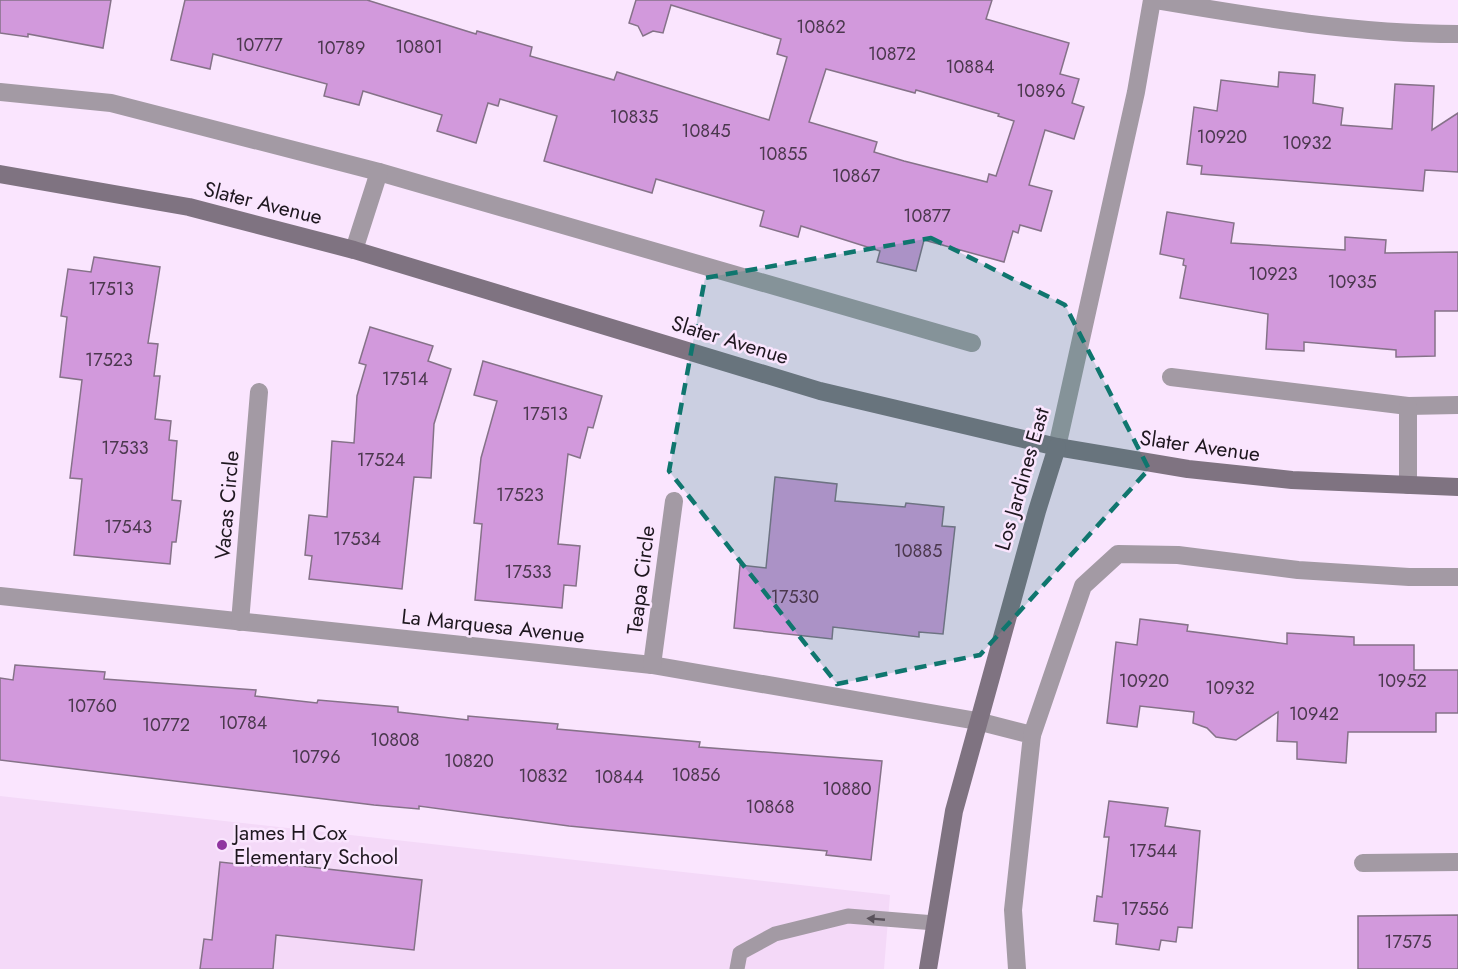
<svg xmlns="http://www.w3.org/2000/svg" width="1458" height="969" font-family="Jost,sans-serif">
	<style>
		.built { fill: #f4d9f8 }
		.building { fill: #d299dc; stroke: #857288; stroke-width: 1.5; fill-rule: evenodd }
		.lines { fill: none; stroke-linecap: round; stroke-linejoin: round }
		.lane { stroke: #a39aa4; stroke-width: 15 }
		.street { stroke: #a39aa4; stroke-width: 18 }
		.secondary { stroke: #7f7381; stroke-width: 18 }
		.oneway { fill: #5a525b }
		.marked { fill: #0f766e; fill-opacity: 0.2; stroke: #0f766e; stroke-width: 4.5; stroke-dasharray: 12 8; stroke-linejoin: round }
		.poi-dot { fill: #9035a0; stroke: #fae5fe; stroke-width: 2 }
		.labels { text-anchor: middle; stroke-width: 5; stroke-linejoin: round; paint-order: stroke }
		.number-label { font-size: 18px; fill: #4b384e }
		.street-label { font-size: 21px; fill: #1e171f; stroke: #fae5fe }
		.poi-label { font-size: 21px; fill: #1e171f; stroke: #fae5fe; text-anchor: start }
	</style>
	<rect width="100%" height="100%" fill="#fae5fe"/>
	<!-- built -->
	<polygon class="built" points="0,796 890,895 884,969 0,969"/>
	<!-- building -->
	<g class="building">
		<polygon points="0,0 111,0 103,48 28,34 28,37 0,33"/>
		<path d="M185 0H367L476 34 477 31 532 47 530 56 614 80 617 72 769 120 787 57 777 54 781 39 671 5 663 33 653 31 643 36 638 26 629 23 636 0H992L986 19 1069 43 1060 74 1079 79 1072 103 1084 107 1074 139 1045 130 1029 185 1052 191 1041 231 1020 225 1018 233 1013 231 1004 262 924 240 916 271 877 262 880 251 801 226 798 237 760 226 764 211 656 179 652 193 544 161 557 116 500 99 498 106 488 103 476 143 437 131 442 115 363 91 359 105 324 96 327 84 213 54 210 69 171 60ZM826 69 915 93 916 90 999 114 998 116 1014 121 996 176 989 174 987 182 904 161 874 152 877 142 809 122Z"/>
		<polygon points="1279,72 1315,75 1313,103 1343,108 1341,125 1392,129 1395,84 1434,86 1432,130 1458,113 1458,172 1425,170 1423,191 1201,174 1202,166 1187,164 1194,107 1217,111 1221,80 1278,87"/>
		<polygon points="1167,212 1234,223 1231,243 1345,250 1345,237 1386,240 1385,253 1458,252 1458,311 1435,311 1435,356 1396,357 1396,350 1304,342 1304,351 1266,349 1268,314 1180,298 1186,266 1183,265 1184,259 1160,254"/>
		<polygon points="94,257 160,267 148,343 158,344 154,376 160,376 155,419 171,421 169,440 177,441 172,500 181,501 176,542 172,542 170,564 74,555 82,479 70,478 82,380 60,377 67,317 61,316 68,269 91,272"/>
		<polygon points="370,327 433,346 428,361 451,369 434,424 431,478 414,477 402,589 309,579 312,556 305,555 309,515 327,517 332,441 354,443 357,396 366,365 359,363"/>
		<polygon points="483,361 602,396 593,428 588,427 580,458 568,454 558,544 580,546 576,586 564,585 562,608 475,600 482,524 474,523 481,458 497,401 474,395"/>
		<polygon points="775,477 837,484 835,501 905,507 906,503 944,507 942,526 955,527 943,634 919,632 919,637 833,627 832,639 734,628 740,565 766,568"/>
		<polygon points="1140,619 1188,625 1187,631 1287,644 1287,633 1354,637 1354,645 1414,645 1414,670 1458,670 1458,713 1436,713 1436,732 1348,732 1346,763 1297,759 1297,742 1277,741 1278,712 1236,740 1216,737 1207,728 1193,723 1194,712 1140,706 1137,727 1107,723 1116,642 1137,645"/>
		<polygon points="15,665 105,672 104,679 256,690 255,696 317,703 318,700 398,707 398,712 468,720 468,716 558,724 557,729 700,742 699,747 882,761 871,860 826,855 827,851 569,826 419,806 419,809 374,805 0,760 0,678 13,680"/>
		<polygon points="1109,801 1168,808 1165,826 1200,831 1192,928 1178,927 1176,942 1161,940 1159,950 1116,944 1118,924 1094,921 1097,896 1102,897 1109,837 1104,837"/>
		<polygon points="258,861 422,880 414,950 276,935 273,969 200,969 204,939 212,940 220,862 257,866"/>
		<polygon points="1458,915 1458,969 1358,969 1358,916"/>
	</g>
	<g class="lines">
		<!-- lane -->
		<polyline class="lane" points="737,969 740,953 775,934 848,916 935,923"/>
		<!-- street -->
		<g class="street">
			<path d="M1155 0C1256 17 1355 34 1458 34"/>
			<polyline points="0,92 111,103 379,172 972,343"/>
			<polyline points="354,250 379,172"/>
			<polyline points="1171,377 1408,406 1458,405"/>
			<polyline points="1408,406 1408,485"/>
			<polyline points="1057,447 1136,92 1152,0"/>
			<polyline points="0,596 652,665 977,721 1032,735 1013,910 1017,969"/>
			<polyline points="240,622 259,392"/>
			<polyline points="652,665 674,501"/>
			<polyline points="1032,735 1083,586 1118,554 1178,555 1298,570 1409,577 1458,577"/>
			<polyline points="1363,863 1458,862"/>
		</g>
		<!-- secondary -->
		<g class="secondary">
			<polyline points="0,174 189,207 354,250 820,391 1057,447 1188,469 1292,480 1458,487"/>
			<polyline points="928,969 954,811 1037,511 1057,447"/>
		</g>
	</g>
	<!-- one-way arrows -->
	<defs><path id="oneway-solid" d="M-6-.8H1V-3.2L6.5 0L1 3.2V.8H-6Z" transform="scale(1.5)"/></defs>
	<use class="oneway" href="#oneway-solid" transform="translate(876 919) rotate(-175)"/>
	<!-- marked area -->
	<path class="marked" d="M931 238 1065 305 1149 469 980 655 837 684 669 471 705 278Z"/>
	<!-- markers -->
	<circle class="poi-dot" cx="222" cy="845" r="6"/>
	<g class="labels">
		<!-- number labels -->
		<g class="number-label">
			<text x="821" y="33">10862</text>
			<text x="259" y="51">10777</text>
			<text x="419" y="53">10801</text>
			<text x="341" y="54">10789</text>
			<text x="892" y="60">10872</text>
			<text x="970" y="73">10884</text>
			<text x="1041" y="97">10896</text>
			<text x="634" y="123">10835</text>
			<text x="706" y="137">10845</text>
			<text x="1222" y="143">10920</text>
			<text x="1307" y="149">10932</text>
			<text x="783" y="160">10855</text>
			<text x="856" y="182">10867</text>
			<text x="927" y="222">10877</text>
			<text x="1273" y="280">10923</text>
			<text x="1352" y="288">10935</text>
			<text x="111" y="295">17513</text>
			<text x="109" y="366">17523</text>
			<text x="405" y="385">17514</text>
			<text x="545" y="420">17513</text>
			<text x="125" y="454">17533</text>
			<text x="381" y="466">17524</text>
			<text x="520" y="501">17523</text>
			<text x="128" y="533">17543</text>
			<text x="357" y="545">17534</text>
			<text x="918" y="557">10885</text>
			<text x="528" y="578">17533</text>
			<text x="795" y="603">17530</text>
			<text x="1144" y="687">10920</text>
			<text x="1402" y="687">10952</text>
			<text x="1230" y="694">10932</text>
			<text x="92" y="712">10760</text>
			<text x="1314" y="720">10942</text>
			<text x="243" y="729">10784</text>
			<text x="166" y="731">10772</text>
			<text x="395" y="746">10808</text>
			<text x="316" y="763">10796</text>
			<text x="469" y="767">10820</text>
			<text x="696" y="781">10856</text>
			<text x="543" y="782">10832</text>
			<text x="619" y="783">10844</text>
			<text x="847" y="795">10880</text>
			<text x="770" y="813">10868</text>
			<text x="1153" y="857">17544</text>
			<text x="1145" y="915">17556</text>
			<text x="1408" y="948">17575</text>
		</g>
		<!-- street labels -->
		<g class="street-label">
			<text transform="translate(263 203) rotate(14)" y="7">Slater Avenue</text>
			<text transform="translate(730 340) rotate(17)" y="7">Slater Avenue</text>
			<text transform="translate(1200 446) rotate(8)" y="7">Slater Avenue</text>
			<text transform="translate(1022 479) rotate(-74)" y="7">Los Jardines East</text>
			<text transform="translate(227 505) rotate(-85)" y="7">Vacas Circle</text>
			<text transform="translate(641 580) rotate(-83)" y="7">Teapa Circle</text>
			<text transform="translate(493 626) rotate(6)" y="7">La Marquesa Avenue</text>
		</g>
		<!-- poi labels -->
		<g class="poi-label">
			<text x="234" y="840">James H Cox<tspan x="234" dy="24">Elementary School</tspan></text>
		</g>
	</g>
</svg>
